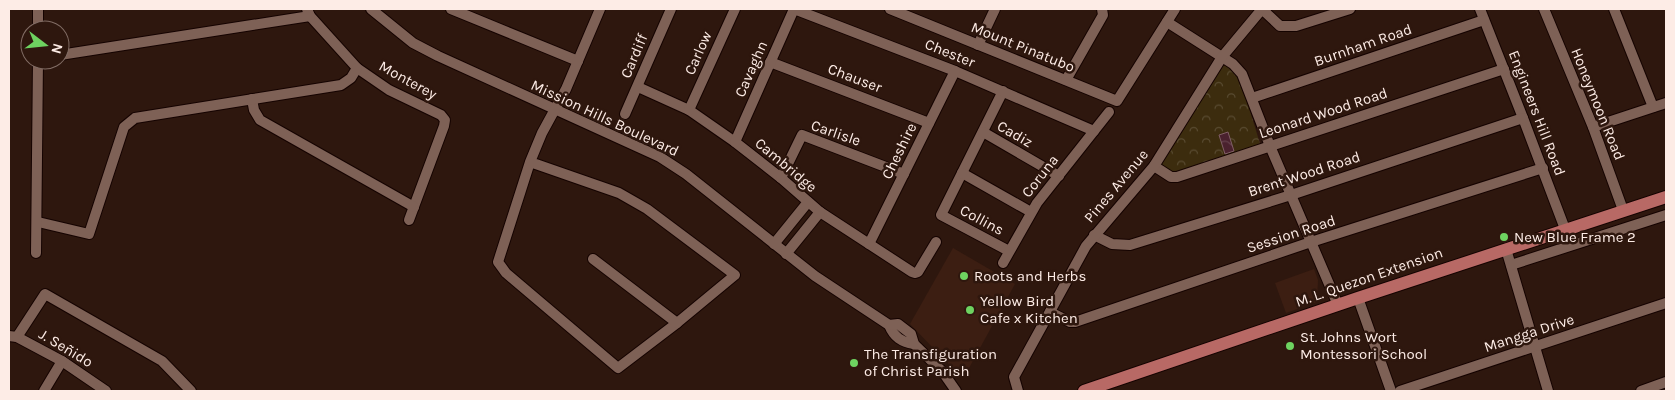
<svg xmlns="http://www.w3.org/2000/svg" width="1675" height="400" font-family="Karla,sans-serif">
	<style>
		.built { fill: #3c1e12 }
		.park { fill: url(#park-crowns) }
		.water { fill: url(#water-waves); stroke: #805e65 }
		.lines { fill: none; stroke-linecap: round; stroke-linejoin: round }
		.minor-casing { stroke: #150300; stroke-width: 12 }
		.major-casing { stroke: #150300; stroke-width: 14 }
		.minor { stroke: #7e6156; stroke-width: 10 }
		.major { stroke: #b86965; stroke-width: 12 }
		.poi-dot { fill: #6ed360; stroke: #2e170e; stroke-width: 2 }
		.labels { text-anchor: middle; stroke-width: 5; stroke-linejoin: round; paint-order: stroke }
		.street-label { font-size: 15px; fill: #fdece6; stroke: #2e170e }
		.poi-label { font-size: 15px; fill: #fdece6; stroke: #2e170e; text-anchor: start }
	</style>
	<defs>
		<pattern id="park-crowns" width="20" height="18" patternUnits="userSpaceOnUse" patternTransform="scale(1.25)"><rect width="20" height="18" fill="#3c2c0e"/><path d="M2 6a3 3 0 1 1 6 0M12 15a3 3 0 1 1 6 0" fill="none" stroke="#594b31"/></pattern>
		<pattern id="water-waves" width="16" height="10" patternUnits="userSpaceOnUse" patternTransform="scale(1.25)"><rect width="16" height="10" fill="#4a212e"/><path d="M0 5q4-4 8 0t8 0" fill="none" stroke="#65414c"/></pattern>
	</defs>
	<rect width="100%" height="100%" fill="#2e170e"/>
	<!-- built -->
	<g class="built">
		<polygon points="953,248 1015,284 963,379 910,324"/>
		<polygon points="1314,269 1318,280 1317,302 1286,313 1275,283"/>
	</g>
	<!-- park -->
	<polygon class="park" points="1227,65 1238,72 1261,147 1177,173 1172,173 1161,166 1160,162 1222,66"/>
	<!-- water -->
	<polygon class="water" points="1228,132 1234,151 1225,154 1219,135"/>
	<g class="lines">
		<!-- minor casing -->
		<g class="minor-casing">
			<g id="minor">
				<polyline points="307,9 310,16 357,68 389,90 441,115 445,120 444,126 409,220"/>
				<path d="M371 9 413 43 438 56 660 157 686 174 815 276 889 325C894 337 901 342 914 344"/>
				<polyline points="451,9 578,61"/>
				<polyline points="890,9 1117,101 1175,9"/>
				<polyline points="1480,9 1523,118 1565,229"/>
				<polyline points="1544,9 1593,127 1623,210"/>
				<polyline points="1614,9 1653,107"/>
				<polyline points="1167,22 1233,64 1242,74 1270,146 1338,305"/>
				<polyline points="38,30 38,9"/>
				<polyline points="978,45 995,9"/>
				<polyline points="60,55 310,16"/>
				<polyline points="770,62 929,123"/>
				<polyline points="1066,80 1103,15 1102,9"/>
				<polyline points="638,87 689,110 735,142 781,178 820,212 912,272 915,273 918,272 936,242"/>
				<polyline points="1003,91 941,215 1009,251"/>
				<polyline points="1252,98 1484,20"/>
				<polyline points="252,99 254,110 260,120 414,207"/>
				<polyline points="689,110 735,9"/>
				<polyline points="625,114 671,9"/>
				<polyline points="1593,127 1666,103"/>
				<polyline points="983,132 1059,176"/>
				<polyline points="735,142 794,9 955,71 1094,131"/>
				<polyline points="530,162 619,193 647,209 735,275 677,323 618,368 506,273 498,262 530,162 542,133 566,89 600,9"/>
				<polyline points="1154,166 1171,177 1177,177 1504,69"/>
				<polyline points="962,173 1031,212"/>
				<polyline points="781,178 802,135 904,174"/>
				<polyline points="38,222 89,234 124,127 135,118 341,85 351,78 357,68"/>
				<polyline points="1094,235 1112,244 1130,245 1291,195 1523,118"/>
				<polyline points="774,244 808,202"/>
				<polyline points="869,244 955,71"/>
				<polyline points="1506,249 1548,391"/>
				<polyline points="36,253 38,60"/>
				<polyline points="786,254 820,212"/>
				<polyline points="593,259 677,323"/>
				<polyline points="1003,263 1037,203 1109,112"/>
				<polyline points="1511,265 1666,215"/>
				<polyline points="1358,298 1391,391"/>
				<polyline points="1050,312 1070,322 1075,322 1311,242 1543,168"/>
				<polyline points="889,325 898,324 911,334 914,344 942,371 956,391"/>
				<polyline points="9,336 17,337 62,361 106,391"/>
				<polyline points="17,337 45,294 162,361 191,391"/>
				<polyline points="44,391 62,361"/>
				<polyline points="1018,391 1014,377 1086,246 1154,166 1222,57 1262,9 1280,26 1296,26 1350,9"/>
				<polyline points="1400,391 1666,303"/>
				<polyline points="1641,391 1666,382"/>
			</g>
		</g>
		<!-- major casing -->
		<g class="major-casing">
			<polyline id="major" points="1084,391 1358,298 1666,197"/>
		</g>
		<!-- minor -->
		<use href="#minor" class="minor"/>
		<!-- major -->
		<use href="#major" class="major"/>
	</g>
	<!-- markers -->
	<g class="poi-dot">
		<circle cx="1504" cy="237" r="5"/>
		<circle cx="964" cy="276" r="5"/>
		<circle cx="970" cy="310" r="5"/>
		<circle cx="1290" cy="346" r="5"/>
		<circle cx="854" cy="363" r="5"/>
	</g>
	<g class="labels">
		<!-- street labels -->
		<g class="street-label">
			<text transform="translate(1363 45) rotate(-19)" y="5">Burnham Road</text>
			<text transform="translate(1023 47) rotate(22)" y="5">Mount Pinatubo</text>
			<text transform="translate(698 53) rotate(-66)" y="5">Carlow</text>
			<text transform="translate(950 53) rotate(22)" y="5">Chester</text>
			<text transform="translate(634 56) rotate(-67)" y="5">Cardiff</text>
			<text transform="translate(751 69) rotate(-66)" y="5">Cavaghn</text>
			<text transform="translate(855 78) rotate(21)" y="5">Chauser</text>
			<text transform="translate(408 80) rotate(29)" y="5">Monterey</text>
			<text transform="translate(1598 104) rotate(68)" y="5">Honeymoon Road</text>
			<text transform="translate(1323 113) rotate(-18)" y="5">Leonard Wood Road</text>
			<text transform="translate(1537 113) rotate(69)" y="5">Engineers Hill Road</text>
			<text transform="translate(605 118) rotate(25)" y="5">Mission Hills Boulevard</text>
			<text transform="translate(836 133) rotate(19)" y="5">Carlisle</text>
			<text transform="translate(1015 134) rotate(30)" y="5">Cadiz</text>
			<text transform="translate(899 151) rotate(-64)" y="5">Cheshire</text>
			<text transform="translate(786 165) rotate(40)" y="5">Cambridge</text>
			<text transform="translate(1304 174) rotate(-18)" y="5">Brent Wood Road</text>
			<text transform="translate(1040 176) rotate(-52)" y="5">Coruna</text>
			<text transform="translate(1116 186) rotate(-50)" y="5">Pines Avenue</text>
			<text transform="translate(982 220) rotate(28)" y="5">Collins</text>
			<text transform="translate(1291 234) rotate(-18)" y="5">Session Road</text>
			<text transform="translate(1369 277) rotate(-19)" y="5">M. L. Quezon Extension</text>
			<text transform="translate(1529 333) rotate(-18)" y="5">Mangga Drive</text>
			<text transform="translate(66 348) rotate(31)" y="5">J. Señido</text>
		</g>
		<!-- poi labels -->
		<g class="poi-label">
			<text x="1514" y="242">New Blue Frame 2</text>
			<text x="974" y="281">Roots and Herbs</text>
			<text x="980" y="306">Yellow Bird<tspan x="980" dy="17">Cafe x Kitchen</tspan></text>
			<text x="1300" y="342">St. Johns Wort<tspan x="1300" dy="17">Montessori School</tspan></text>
			<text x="864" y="359">The Transfiguration<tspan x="864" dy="17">of Christ Parish</tspan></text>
		</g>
	</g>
	<!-- border -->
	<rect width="1675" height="400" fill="none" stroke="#fdece6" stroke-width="20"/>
	<!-- north arrow -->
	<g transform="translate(45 45) rotate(106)"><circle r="24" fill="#2e170e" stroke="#816c64"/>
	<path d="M0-4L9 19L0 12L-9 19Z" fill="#6ed360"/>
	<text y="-8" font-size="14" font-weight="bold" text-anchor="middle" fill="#fdece6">N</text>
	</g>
</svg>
